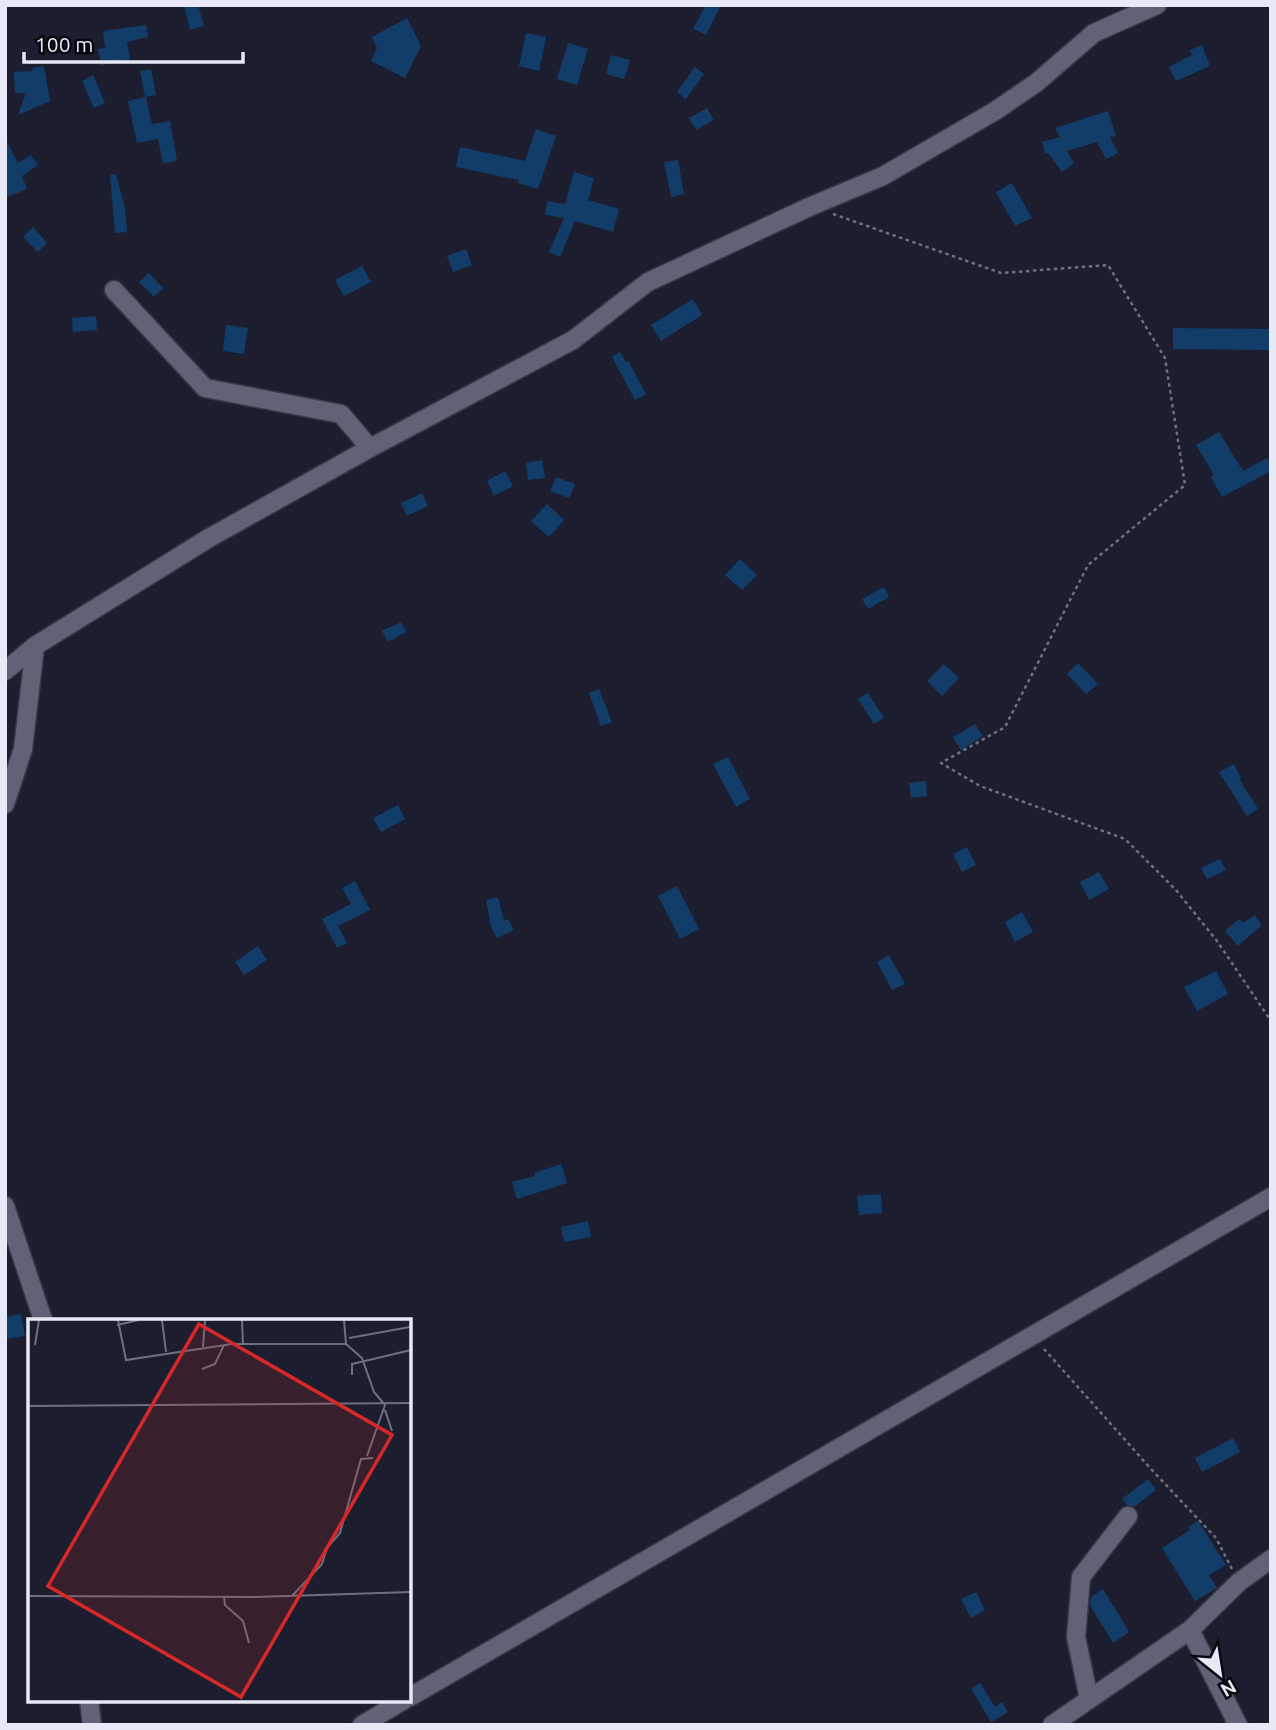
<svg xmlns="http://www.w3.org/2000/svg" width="1276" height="1730" font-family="Ubuntu,sans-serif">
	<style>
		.building { fill: #123d68 }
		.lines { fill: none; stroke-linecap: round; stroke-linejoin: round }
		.minor-casing { stroke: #383947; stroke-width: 21 }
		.path { stroke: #6e6f7f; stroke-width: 2.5; stroke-dasharray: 3.5 3.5; stroke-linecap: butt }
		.minor { stroke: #606377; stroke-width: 18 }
		.inset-road { fill: none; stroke: #6e6f7f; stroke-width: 2 }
		.view { fill: #d62828; fill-opacity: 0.15; stroke: #d62828; stroke-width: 3.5 }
		.inset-edge { fill: none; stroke: #e8e9f6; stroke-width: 3.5 }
	</style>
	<rect width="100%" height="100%" fill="#1c1e2f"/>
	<!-- building -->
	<g class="building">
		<polygon points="184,5 198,5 204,26 190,30"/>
		<polygon points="706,5 721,5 706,35 693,29"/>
		<polygon points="407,18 421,46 405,78 371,61 377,48 372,37"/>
		<polygon points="146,25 148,37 127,42 130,60 101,65 98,49 105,48 103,31"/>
		<polygon points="526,33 546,37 539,71 519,66"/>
		<polygon points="568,43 588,49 577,85 557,79"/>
		<polygon points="1202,45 1210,66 1176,81 1169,67 1192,55 1190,50"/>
		<polygon points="611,55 630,60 624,79 606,74"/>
		<polygon points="44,66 50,101 18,115 26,93 15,93 14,72 33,71 32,68"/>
		<polygon points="695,67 704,74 686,99 677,92"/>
		<polygon points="151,69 156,95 145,97 140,71"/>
		<polygon points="93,75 105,103 94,108 82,81"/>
		<polygon points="146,97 152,124 170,121 177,161 163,163 158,139 137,143 128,101"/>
		<polygon points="707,108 714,120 696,130 689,118"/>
		<polygon points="1108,111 1116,136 1110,137 1118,153 1106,159 1097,142 1067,151 1074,163 1062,172 1048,153 1045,153 1042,142 1060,137 1055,128"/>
		<polygon points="536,129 556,136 538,189 518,183 519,180 456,167 460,147 525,161"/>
		<polygon points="5,138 18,163 31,155 38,165 22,176 27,189 5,198"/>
		<polygon points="678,160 684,194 671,197 664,162"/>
		<polygon points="574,172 594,178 588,200 619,209 613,232 575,221 560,257 549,252 564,218 545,215 547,201 565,204"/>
		<polygon points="116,174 125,208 127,232 115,233 110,175"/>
		<polygon points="1012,183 1032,218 1015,226 996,192"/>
		<polygon points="33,227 47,243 38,252 23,237"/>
		<polygon points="466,249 472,265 453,272 447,256"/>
		<polygon points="362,266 371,282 344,296 335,280"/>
		<polygon points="149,273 163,288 154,297 139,282"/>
		<polygon points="693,299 702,315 661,341 651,325"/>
		<polygon points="96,316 97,330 73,332 72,318"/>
		<polygon points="226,325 248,328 244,354 223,351"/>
		<polygon points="1173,328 1271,329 1271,350 1173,349"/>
		<polygon points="620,352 626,362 628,361 646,394 635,400 612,357"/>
		<polygon points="1219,432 1243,471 1267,458 1271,465 1271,471 1222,497 1211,477 1214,475 1196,445"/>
		<polygon points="542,460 545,478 528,480 526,463"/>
		<polygon points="505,471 513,486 494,496 487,481"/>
		<polygon points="556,477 575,484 569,498 550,491"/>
		<polygon points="422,493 428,506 407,516 401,503"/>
		<polygon points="547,504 564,520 549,537 531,521"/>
		<polygon points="740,559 757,575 742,590 725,575"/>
		<polygon points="884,587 889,597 868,609 862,599"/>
		<polygon points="401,622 406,632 388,642 382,631"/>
		<polygon points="1078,663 1098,684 1086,694 1067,674"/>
		<polygon points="944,664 959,678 942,696 927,681"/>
		<polygon points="599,689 612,722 601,726 589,693"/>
		<polygon points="868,693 884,718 874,724 858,699"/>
		<polygon points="975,724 983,736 961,750 953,737"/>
		<polygon points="728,757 750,799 736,807 713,764"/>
		<polygon points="1234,764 1241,778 1239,779 1258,809 1247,816 1219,772"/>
		<polygon points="926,781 927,796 911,798 909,783"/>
		<polygon points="398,805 405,819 381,832 373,818"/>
		<polygon points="967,847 976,865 962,872 953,854"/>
		<polygon points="1220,859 1226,870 1207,879 1201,868"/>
		<polygon points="1099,872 1109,889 1089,900 1080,882"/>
		<polygon points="355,881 370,910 338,926 347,943 337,948 322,919 351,904 342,888"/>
		<polygon points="677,886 699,929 680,939 658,896"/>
		<polygon points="498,897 504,921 508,919 514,930 497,938 491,927 486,900"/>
		<polygon points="1022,912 1033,932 1015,942 1005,922"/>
		<polygon points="1255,915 1262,925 1238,946 1225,931 1239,919 1243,923"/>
		<polygon points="258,946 267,960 244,975 235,962"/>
		<polygon points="889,955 905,984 892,990 877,962"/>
		<polygon points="1216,971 1228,994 1197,1011 1184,987"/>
		<polygon points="561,1164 567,1183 517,1199 512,1182 535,1176 534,1173"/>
		<polygon points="881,1194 882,1213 859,1215 857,1196"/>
		<polygon points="588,1221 591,1237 564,1242 561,1227"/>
		<polygon points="21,1314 25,1336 5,1339 5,1317"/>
		<polygon points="1233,1438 1240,1452 1202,1472 1195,1458"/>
		<polygon points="1148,1479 1156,1490 1134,1507 1127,1505 1122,1499"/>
		<polygon points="1198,1521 1226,1565 1209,1575 1217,1588 1195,1601 1162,1548 1190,1530 1188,1527"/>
		<polygon points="1103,1589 1129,1632 1113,1643 1090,1605 1091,1597"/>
		<polygon points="976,1592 985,1610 971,1618 961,1599"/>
		<polygon points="980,1683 995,1707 1002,1702 1008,1712 991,1722 971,1689"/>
	</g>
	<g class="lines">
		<!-- minor casing -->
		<g class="minor-casing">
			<g id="minor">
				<polyline points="114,290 205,388 341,414 370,448"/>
				<polyline points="5,671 35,646 209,538 370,448 573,340 648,282 809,207 883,176 995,111 1036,83 1094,33 1157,5"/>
				<polyline points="5,804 23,749 35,646"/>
				<polyline points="5,1206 43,1320"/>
				<polyline points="1190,1630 1238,1725"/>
				<polyline points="410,1697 1271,1197"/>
				<polyline points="1089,1699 1076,1637 1081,1577 1128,1516"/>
				<polyline points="89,1700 92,1725"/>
				<polyline points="362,1725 404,1700"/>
				<polyline points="1052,1725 1190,1630 1239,1582 1271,1559"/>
			</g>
		</g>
		<!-- path -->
		<g class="path">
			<polyline points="833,214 1001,273 1108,265 1165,358 1185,485 1088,565 1005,727 941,763 980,786 1125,839 1176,890 1217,941 1271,1021"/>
			<polyline points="1044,1349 1151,1469 1216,1538 1232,1569"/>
		</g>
		<!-- minor -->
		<use href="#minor" class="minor"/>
	</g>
	<!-- overview -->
	<g transform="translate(28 1319)">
		<rect width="383" height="383" fill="#1c1e2f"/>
		<path class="inset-road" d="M90 1 98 41 204 25H318M134 1 138 33M214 1 215 26M316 1 318 25 334 39 346 73 357 86 339 137M89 6 111 1M321 19 382 8M7 26 11 1M175 28 177 1M174 50 187 45 196 26M324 56V45L383 31M0 87 383 84M357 91 364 112M0 277 228 278 383 273M264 277 294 245 299 229 312 214 333 140 345 139M196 278 197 286 215 302 221 324"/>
		<path class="view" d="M171 5 364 116 213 378 20 267Z"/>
		<rect width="383" height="383" class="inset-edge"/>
	</g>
	<!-- border -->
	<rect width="1276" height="1730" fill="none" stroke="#e8e9f6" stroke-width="14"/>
	<!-- north arrow -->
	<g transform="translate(1220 1674) rotate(150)" stroke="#080910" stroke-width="5" paint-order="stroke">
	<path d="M0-5L12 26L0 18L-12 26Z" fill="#e8e9f6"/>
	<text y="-10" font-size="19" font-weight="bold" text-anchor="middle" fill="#e8e9f6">N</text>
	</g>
	<!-- scale -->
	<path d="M24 52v10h219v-10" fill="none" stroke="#e8e9f6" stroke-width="3.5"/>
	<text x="35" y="52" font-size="21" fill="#e8e9f6" stroke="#080910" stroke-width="5" paint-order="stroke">100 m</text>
</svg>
